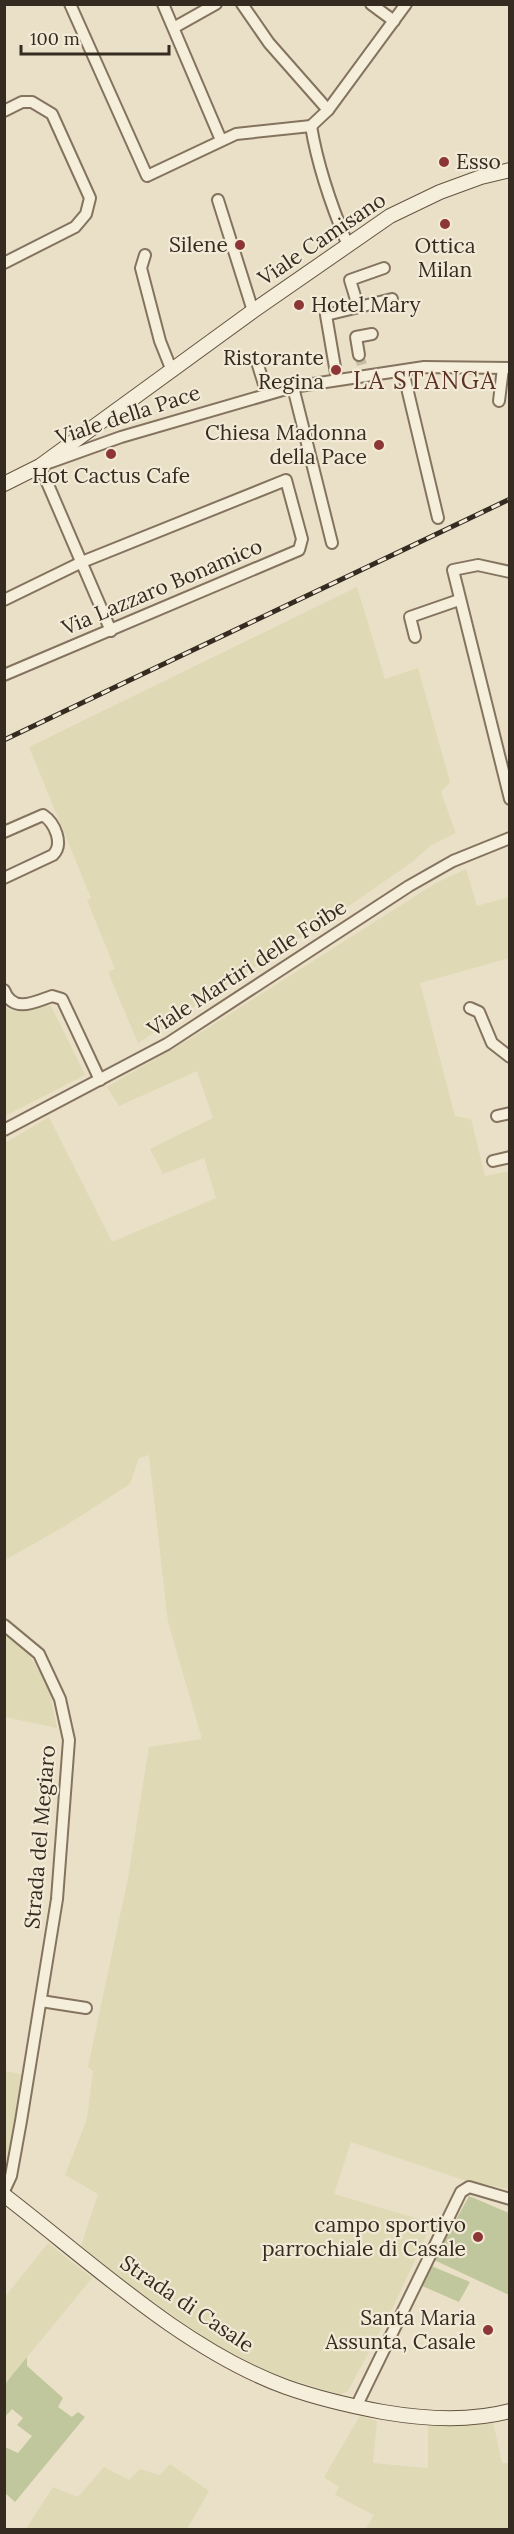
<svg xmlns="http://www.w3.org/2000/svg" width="514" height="2534" font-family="Lora,serif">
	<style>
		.farmland { fill: #dfd9b5 }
		.green { fill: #c1c79c }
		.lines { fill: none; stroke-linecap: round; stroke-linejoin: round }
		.street-tunnel { stroke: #c6bca6; stroke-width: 10; stroke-dasharray: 10 5; stroke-linecap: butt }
		.street-casing { stroke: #84735e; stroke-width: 14 }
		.secondary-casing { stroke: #655441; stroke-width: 16 }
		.street { stroke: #f5eeda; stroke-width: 10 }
		.secondary { stroke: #f5eeda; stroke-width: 14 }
		.rail-casing { stroke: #352b20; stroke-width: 5 }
		.rail { stroke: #f2ead6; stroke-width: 3; stroke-dasharray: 9; stroke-linecap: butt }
		.poi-dot { fill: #8c3635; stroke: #f2ead6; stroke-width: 2 }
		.labels { text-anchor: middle; stroke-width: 4.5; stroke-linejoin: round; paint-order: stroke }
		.poi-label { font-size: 21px; fill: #352b20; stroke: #f2ead6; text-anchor: end }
		.street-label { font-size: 21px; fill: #352b20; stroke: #f2ead6 }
		.quarter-label { font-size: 24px; letter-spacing: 1.5px; fill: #5e3224; stroke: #f2ead6 }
	</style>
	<rect width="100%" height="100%" fill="#eae0c7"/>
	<!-- farmland -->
	<g class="farmland">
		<polygon points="357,587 385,679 418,668 450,782 441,792 456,833 430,846 411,863 331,918 138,1043 108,972 115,969 87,900 91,898 29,747"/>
		<polygon points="466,869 477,906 509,897 509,958 420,983 455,1116 471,1119 485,1176 509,1171 509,2189 463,2180 351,2142 334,2194 432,2223 396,2301 348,2391 340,2395 271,2373 213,2343 134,2289 81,2246 98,2194 65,2175 87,2119 93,2071 88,2067 128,1878 149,1747 202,1739 168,1622 149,1455 139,1458 130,1484 65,1526 5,1560 5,1143 49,1117 112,1242 216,1198 204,1158 163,1174 150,1149 213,1118 197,1071 119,1106 107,1087 203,1031 436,883"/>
		<polygon points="41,1004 51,1006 85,1075 5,1116 5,1007 12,1011 27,1009"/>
		<polygon points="4,1633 27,1652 48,1684 57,1728 5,1717"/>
		<polygon points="5,2071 24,2075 7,2176 5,2175"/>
		<polygon points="48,2243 92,2278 5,2384 5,2297"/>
		<polygon points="360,2416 377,2421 373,2463 428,2468 428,2426 493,2422 502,2463 509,2463 509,2529 366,2529 374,2515 335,2495 339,2487 324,2477"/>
		<polygon points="170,2464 209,2491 187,2529 26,2529 53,2487 78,2497 104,2467 129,2480 140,2469 160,2475"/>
	</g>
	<!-- green -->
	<g class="green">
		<polygon points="469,2196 509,2213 509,2295 434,2260"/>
		<polygon points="429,2265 470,2282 459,2302 420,2285"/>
		<polygon points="27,2357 27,2366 63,2398 58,2407 72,2417 78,2412 85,2417 15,2502 5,2493 5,2447 18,2453 32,2436 17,2425 23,2418 12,2409 5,2417 5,2384"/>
	</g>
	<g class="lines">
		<!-- street-tunnel -->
		<polyline class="street-tunnel" points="359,355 362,365"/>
		<!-- street casing -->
		<g class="street-casing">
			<g id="street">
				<polyline points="70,4 147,176 236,134 311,126"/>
				<polyline points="163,4 221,140"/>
				<polyline points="242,4 269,43 328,110"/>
				<polyline points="371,4 394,21"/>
				<polyline points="175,27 216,4"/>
				<polyline points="4,111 22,102 32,102 52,114 90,198 86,214 75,227 4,263"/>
				<polyline points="311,126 328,110 406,4"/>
				<path d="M311 126C318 168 331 205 347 243"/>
				<polyline points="218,200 253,311"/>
				<polyline points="145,255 141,268 160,341 172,371"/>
				<polyline points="358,306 350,280 384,268"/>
				<polyline points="359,355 356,337 372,334"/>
				<polyline points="257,362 267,394"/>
				<polyline points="403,371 438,518"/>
				<polyline points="337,379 326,315 392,299"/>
				<polyline points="293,387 332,543"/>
				<polyline points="499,401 503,368"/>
				<polyline points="510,572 478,565 453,570 510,799"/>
				<polyline points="4,600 82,562 286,480 302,539 299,550 4,675"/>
				<polyline points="111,631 40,466 121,437 293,387 424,367 510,368"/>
				<polyline points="415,637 410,617 459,600"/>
				<path d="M4 832 43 815C55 823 64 844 53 855L4 878"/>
				<path d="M4 990C13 1014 35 1002 52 996L62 999 100 1080"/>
				<polyline points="470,1008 479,1012 492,1043 510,1057"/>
				<polyline points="497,1116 510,1113"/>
				<polyline points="4,1130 167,1044 409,886 453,861 510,838"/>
				<polyline points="493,1161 510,1157"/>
				<polyline points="4,1625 39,1654 60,1699 69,1740 57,1899 21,2121 11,2176 4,2191"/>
				<polyline points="41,2001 86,2008"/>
				<polyline points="356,2407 461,2192 469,2187 510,2199"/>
			</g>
		</g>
		<!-- secondary casing -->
		<g class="secondary-casing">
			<g id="secondary">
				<polyline points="4,484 40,466 253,311 390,216 440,192 481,177 510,170"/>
				<path d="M4 2195C90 2261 184 2350 286 2387 317 2398 351 2406 383 2412 424 2419 469 2422 510 2411"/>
			</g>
		</g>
		<!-- street -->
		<use href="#street" class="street"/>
		<!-- secondary -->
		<use href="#secondary" class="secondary"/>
		<!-- rail casing -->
		<g class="rail-casing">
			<polyline id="rail" points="4,740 510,499"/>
		</g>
		<!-- rail -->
		<use href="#rail" class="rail"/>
	</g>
	<!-- markers -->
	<g class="poi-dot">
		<circle cx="444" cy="162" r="6"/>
		<circle cx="445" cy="224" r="6"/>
		<circle cx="240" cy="245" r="6"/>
		<circle cx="299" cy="305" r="6"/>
		<circle cx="336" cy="370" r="6"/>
		<circle cx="379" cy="445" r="6"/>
		<circle cx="111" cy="454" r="6"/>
		<circle cx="478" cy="2237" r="6"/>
		<circle cx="488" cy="2330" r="6"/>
	</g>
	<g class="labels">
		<!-- poi labels -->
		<g class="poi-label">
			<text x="456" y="169" text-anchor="start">Esso</text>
			<text x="228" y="252">Silene</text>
			<text x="445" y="253" text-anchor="middle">Ottica<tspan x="445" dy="24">Milan</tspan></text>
			<text x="311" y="312" text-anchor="start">Hotel Mary</text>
			<text x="324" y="365">Ristorante<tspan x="324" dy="24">Regina</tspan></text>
			<text x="367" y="440">Chiesa Madonna<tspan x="367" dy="24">della Pace</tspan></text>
			<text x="111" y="483" text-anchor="middle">Hot Cactus Cafe</text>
			<text x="466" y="2232">campo sportivo<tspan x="466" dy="24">parrochiale di Casale</tspan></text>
			<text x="476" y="2325">Santa Maria<tspan x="476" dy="24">Assunta, Casale</tspan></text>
		</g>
		<!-- street labels -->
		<g class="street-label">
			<text transform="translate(322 239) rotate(-34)" y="7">Viale Camisano</text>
			<text transform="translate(128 415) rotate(-18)" y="7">Viale della Pace</text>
			<text transform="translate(162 587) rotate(-23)" y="7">Via Lazzaro Bonamico</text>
			<text transform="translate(247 968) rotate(-33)" y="7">Viale Martiri delle Foibe</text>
			<text transform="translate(40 1837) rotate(-85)" y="7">Strada del Megiaro</text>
			<text transform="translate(187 2304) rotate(34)" y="7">Strada di Casale</text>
		</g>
		<!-- quarter labels -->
		<g class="quarter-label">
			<text x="425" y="389">LA STANGA</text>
		</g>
	</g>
	<!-- border -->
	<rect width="514" height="2534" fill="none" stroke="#352b20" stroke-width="12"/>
	<!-- scale -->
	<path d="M21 45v9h148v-9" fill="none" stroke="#352b20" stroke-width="3"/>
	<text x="30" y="45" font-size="18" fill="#352b20" stroke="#f2ead6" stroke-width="4.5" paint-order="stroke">100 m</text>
</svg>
